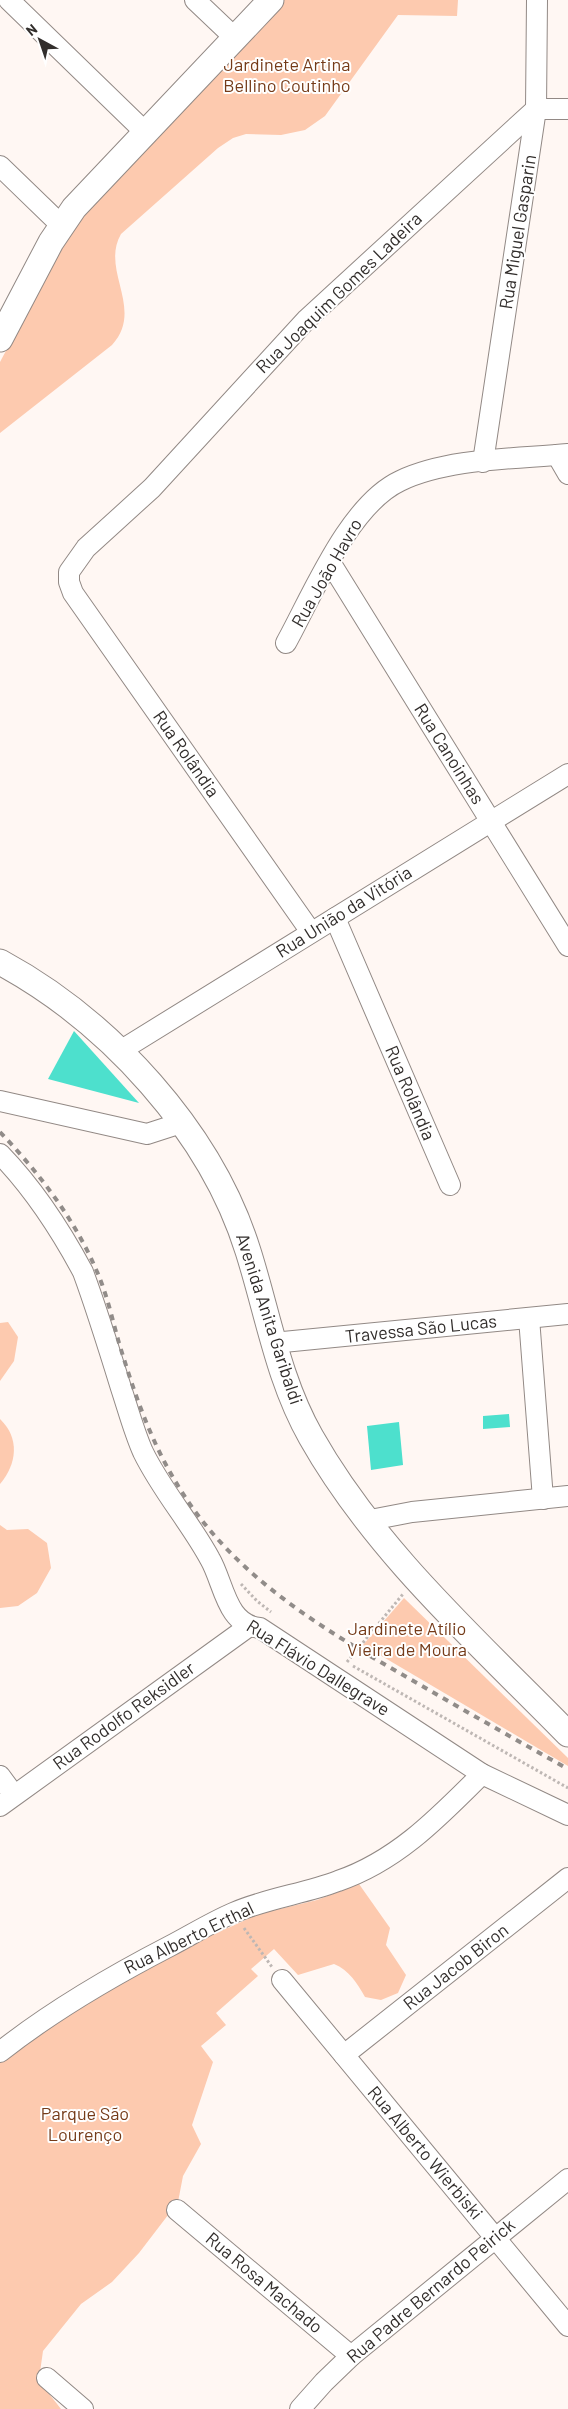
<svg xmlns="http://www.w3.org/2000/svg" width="568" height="2409" font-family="Barlow,sans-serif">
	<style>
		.green { fill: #fdcaaf }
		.building { fill: #4de0cd }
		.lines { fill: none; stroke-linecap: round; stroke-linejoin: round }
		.minor-casing { stroke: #928985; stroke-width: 22 }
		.major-casing { stroke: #928985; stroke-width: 27 }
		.path { stroke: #beb7b4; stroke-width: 3; stroke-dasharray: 2.5 2.5; stroke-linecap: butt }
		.minor { stroke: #fff; stroke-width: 20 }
		.major { stroke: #fff; stroke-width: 25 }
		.rail { stroke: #918c89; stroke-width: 4; stroke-dasharray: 6 6; stroke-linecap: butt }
		.labels { text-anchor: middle; stroke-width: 4; stroke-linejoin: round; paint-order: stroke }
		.park-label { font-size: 18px; fill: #753b19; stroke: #fff }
		.street-label { font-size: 18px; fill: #322e2c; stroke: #fff }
	</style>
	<rect width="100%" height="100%" fill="#fff7f3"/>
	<!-- green -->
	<g class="green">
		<path d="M283 0H458L457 16 398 15 325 116 305 130 281 135 246 134 233 138 218 148 121 234C100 270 145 309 112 345L0 433V362L63 244 104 188Z"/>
		<polygon points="8,1322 18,1337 14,1361 0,1381 0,1323"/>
		<path d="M0 1419C20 1438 17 1464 0 1484Z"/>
		<polygon points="0,1525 7,1530 28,1529 47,1543 51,1568 37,1593 18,1606 0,1608"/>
		<polygon points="404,1598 568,1758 568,1766 363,1645"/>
		<path d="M359 1884 390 1928 386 1945 406 1975 398 1993 381 2000 365 1997C357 1983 349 1970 334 1964L298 1975 274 1949 251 1969 258 1976 216 2013 226 2025 201 2046 213 2062 192 2125 201 2144 183 2176 178 2202 139 2253 112 2282 81 2304 43 2351 40 2372 46 2390 61 2409H0V2059L62 2010 218 1924 228 1928 259 1914 317 1900Z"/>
	</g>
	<!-- building -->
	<g class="building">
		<polygon points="74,1031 139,1103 48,1079"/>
		<polygon points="509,1414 510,1427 483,1429 483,1416"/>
		<polygon points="399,1422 403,1465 371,1470 367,1426"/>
	</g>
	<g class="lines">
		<!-- minor casing -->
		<g class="minor-casing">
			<g id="minor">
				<polyline points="9,0 145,132"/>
				<polyline points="195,0 235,38"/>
				<polyline points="0,166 61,225"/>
				<polyline points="557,455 568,474"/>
				<polyline points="483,462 536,109 537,0"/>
				<polyline points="330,562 568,946"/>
				<path d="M286 643C313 594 349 505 400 481 448 458 516 459 568 454"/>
				<polyline points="335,918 450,1185"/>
				<polyline points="311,932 73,593 69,582 69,572 86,548 152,488 307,319 536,109 568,109"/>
				<polyline points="120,1051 568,774"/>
				<polyline points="0,1101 147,1134 181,1123"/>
				<path d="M0 1154C34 1189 60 1229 83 1272 97 1310 109 1349 121 1388 128 1409 134 1432 143 1452 162 1491 190 1522 210 1559 224 1583 226 1625 260 1628L482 1774 568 1815"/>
				<polyline points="529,1318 543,1499"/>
				<polyline points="273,1343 568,1314"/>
				<polyline points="365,1521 412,1512 568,1496"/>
				<polyline points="0,1776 14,1795"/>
				<polyline points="0,1806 248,1627"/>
				<polyline points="282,1980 568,2326"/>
				<path d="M0 2052C53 2010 110 1977 170 1946 191 1935 212 1922 233 1913 267 1898 304 1894 338 1881 397 1861 439 1817 482 1774"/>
				<polyline points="344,2055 568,1878"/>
				<polyline points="177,2210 351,2356"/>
				<polyline points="47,2378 83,2409"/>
				<polyline points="300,2409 324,2382 351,2356 568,2179"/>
			</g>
		</g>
		<!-- major casing -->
		<g class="major-casing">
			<g id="major">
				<polyline points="0,339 51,242 74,208 271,0"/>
				<path d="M0 962C109 1021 211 1132 248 1251 268 1314 278 1379 311 1437 376 1552 477 1641 568 1734"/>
			</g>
		</g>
		<!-- path -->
		<g class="path">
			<polyline points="241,1584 257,1601 271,1612"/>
			<polyline points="347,1662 403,1594"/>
			<polyline points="353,1666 568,1788"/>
			<polyline points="244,1928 272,1967"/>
		</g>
		<!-- minor -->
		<use href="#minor" class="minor"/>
		<!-- major -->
		<use href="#major" class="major"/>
		<!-- rail -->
		<path class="rail" d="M0 1132C40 1174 78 1223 100 1279 108 1299 113 1322 119 1343 133 1389 149 1437 174 1479 229 1575 324 1630 417 1683 467 1712 518 1741 568 1769"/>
	</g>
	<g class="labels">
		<!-- park labels -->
		<g class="park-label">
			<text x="287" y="71">Jardinete Artina<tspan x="287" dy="21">Bellino Coutinho</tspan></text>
			<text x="407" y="1635">Jardinete Atílio<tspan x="407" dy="21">Vieira de Moura</tspan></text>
			<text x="85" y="2120">Parque São<tspan x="85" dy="21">Lourenço</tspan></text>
		</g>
		<!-- street labels -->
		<g class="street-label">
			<text transform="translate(518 232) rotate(-81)" y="6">Rua Miguel Gasparin</text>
			<text transform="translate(339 293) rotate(-44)" y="6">Rua Joaquim Gomes Ladeira</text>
			<text transform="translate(327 573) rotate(-60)" y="6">Rua João Havro</text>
			<text transform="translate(186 754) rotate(55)" y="6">Rua Rolândia</text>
			<text transform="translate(449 754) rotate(58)" y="6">Rua Canoinhas</text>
			<text transform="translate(344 912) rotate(-32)" y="6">Rua União da Vitória</text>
			<text transform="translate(410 1093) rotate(67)" y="6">Rua Rolândia</text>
			<text transform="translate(269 1319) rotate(72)" y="6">Avenida Anita Garibaldi</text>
			<text transform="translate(421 1329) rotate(-6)" y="6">Travessa São Lucas</text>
			<text transform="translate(318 1668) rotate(32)" y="6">Rua Flávio Dallegrave</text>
			<text transform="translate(124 1716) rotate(-36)" y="6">Rua Rodolfo Reksidler</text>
			<text transform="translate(189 1938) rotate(-26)" y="6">Rua Alberto Erthal</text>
			<text transform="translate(456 1967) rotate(-38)" y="6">Rua Jacob Biron</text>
			<text transform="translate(425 2153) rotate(50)" y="6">Rua Alberto Wierbiski</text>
			<text transform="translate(264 2283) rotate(40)" y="6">Rua Rosa Machado</text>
			<text transform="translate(431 2291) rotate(-40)" y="6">Rua Padre Bernardo Peirick</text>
		</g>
	</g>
	<!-- north arrow -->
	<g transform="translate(40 40) rotate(320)" stroke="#ffffff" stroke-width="4" paint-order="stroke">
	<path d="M0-4L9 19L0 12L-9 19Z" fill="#322e2c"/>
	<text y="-8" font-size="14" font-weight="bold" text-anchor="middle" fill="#322e2c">N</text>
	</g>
</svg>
